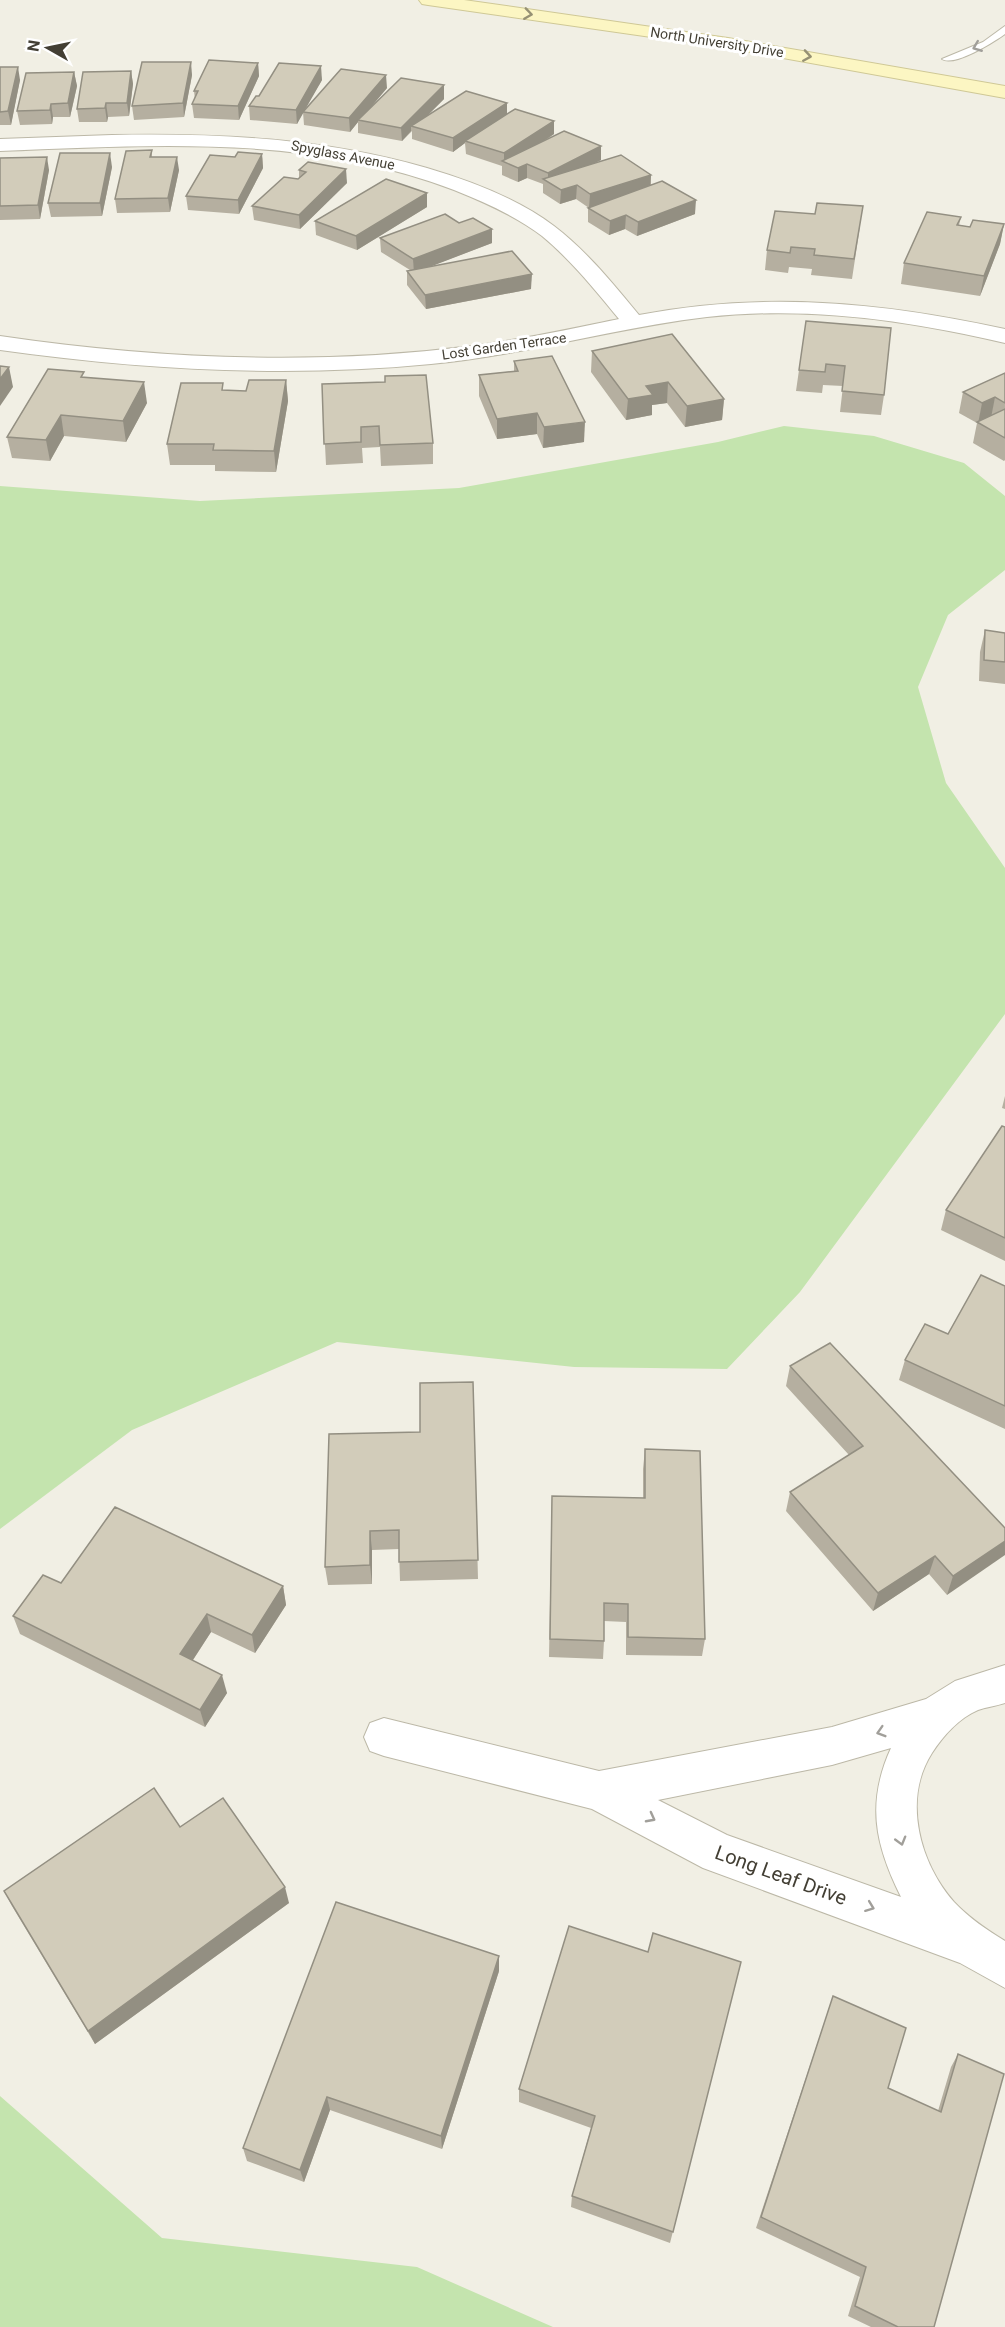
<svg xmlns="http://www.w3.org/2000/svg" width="1005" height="2327" font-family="Roboto,sans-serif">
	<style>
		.green { fill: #c4e4ae }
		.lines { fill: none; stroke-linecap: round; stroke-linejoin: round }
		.service-casing { stroke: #bcb8a7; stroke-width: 2 }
		.minor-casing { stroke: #bcb8a7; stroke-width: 2 }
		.secondary-casing { stroke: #cfc896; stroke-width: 2 }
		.service { fill: #fff; fill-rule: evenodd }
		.minor { fill: #fff; fill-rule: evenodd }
		.secondary { fill: #fcf6c3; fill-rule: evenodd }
		.wall { fill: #b5afa0 }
		.shaded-wall { fill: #938f82 }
		.building { fill: #d2ccba; stroke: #938f82; stroke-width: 1.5 }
		.oneway { stroke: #969174 }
		.oneway2 { stroke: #a19f9a }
		.labels { text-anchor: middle; stroke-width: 6; stroke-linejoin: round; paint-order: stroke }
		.far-street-label { font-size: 14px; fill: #433f34; stroke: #fff }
		.near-street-label { font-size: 20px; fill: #433f34; stroke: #fff }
	</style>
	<rect width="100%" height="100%" fill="#f1efe4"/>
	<!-- green -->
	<g class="green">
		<polygon points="784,426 874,436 964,463 1005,496 1005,570 948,615 918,687 946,783 1005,868 1005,1014 800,1292 727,1369 574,1367 337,1342 132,1430 0,1529 0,486 200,501 459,488 718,442"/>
		<polygon points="0,2096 162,2238 417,2267 553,2327 0,2327"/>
	</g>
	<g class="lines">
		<!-- service casing -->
		<g class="service-casing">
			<path id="service" d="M1005 26V34C994 42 954 67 942 59L983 42Z"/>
		</g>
		<!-- minor casing -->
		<g class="minor-casing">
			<g id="minor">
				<path d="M112 135C219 133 323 138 427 168 471 181 517 198 554 226 587 251 613 284 639 315 765 291 881 302 1005 329V343C907 320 808 306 707 317 614 328 525 355 431 364 287 378 143 370 0 350V336C156 359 315 366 472 346 521 340 570 329 619 319 595 290 571 260 542 236 516 216 484 202 454 190 309 134 152 145 0 151V139Z"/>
				<path d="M1005 1665V1703C996 1706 987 1707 978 1710 959 1718 943 1736 932 1753 902 1800 920 1863 954 1902 969 1918 987 1930 1005 1941V1988L960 1963 703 1868 592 1809 384 1756 370 1751 364 1737 370 1723 384 1718 599 1771 832 1727 926 1699 955 1681ZM891 1748C866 1803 875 1845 901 1897L727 1835 658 1800 832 1765Z"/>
			</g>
		</g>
		<!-- secondary casing -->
		<g class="secondary-casing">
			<polygon id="secondary" points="419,0 464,0 728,38 1005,86 1005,98 728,48 428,5 422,4"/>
		</g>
		<!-- service -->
		<use href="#service" class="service"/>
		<!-- minor -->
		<use href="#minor" class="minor"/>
		<!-- secondary -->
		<use href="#secondary" class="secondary"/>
	</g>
	<!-- wall -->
	<g class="wall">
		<polygon points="258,63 259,76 239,120 194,118 192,104 195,100 194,91"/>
		<polygon points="0,67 20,80 11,125 0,125"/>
		<polygon points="131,71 133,84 129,116 108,117 107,122 79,122 77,109"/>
		<polygon points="74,72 77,86 70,117 53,117 52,124 20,125 17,111"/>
		<polygon points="192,75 184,117 134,120 132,106"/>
		<polygon points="322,80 304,110 387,88 371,107 444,85 444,99 427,116 507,114 554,134 546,140 601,146 601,160 594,163 651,175 651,185 695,214 637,236 625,229 609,235 588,222 588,208 589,208 576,199 560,204 543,193 543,184 527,178 518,182 502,175 502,166 466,154 465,143 453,152 412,139 412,131 402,141 358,133 358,122 350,132 304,125 303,112 297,124 250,120 249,106 259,96"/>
		<polygon points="152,150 152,157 179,170 170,212 117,213 115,199"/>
		<polygon points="262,154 263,168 239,214 188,210 186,196 235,157"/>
		<polygon points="0,158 49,170 40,219 0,220"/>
		<polygon points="112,167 102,216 51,217 48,203"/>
		<polygon points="299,170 347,183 300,229 254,220 252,206 298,179 299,178"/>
		<polygon points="427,193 427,207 357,250 316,235 315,221"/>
		<polygon points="961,217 959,225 970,227 1004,224 1000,244 980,296 901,284 904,263"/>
		<polygon points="860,226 852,279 811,275 812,269 789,267 788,273 765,270 767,250"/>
		<polygon points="380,238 492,243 431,266 531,289 426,309 407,285 407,271 410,270 381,252"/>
		<polygon points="806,321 884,395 881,415 840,412 843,386 823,385 822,393 796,391"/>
		<polygon points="592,351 724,399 722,420 685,427 667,403 652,405 652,415 626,420 591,372"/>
		<polygon points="514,361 584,442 543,448 537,434 497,439 479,396 479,375 514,371"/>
		<polygon points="1005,373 1005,460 1004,461 973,443 977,423 959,413 963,392"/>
		<polygon points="85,377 147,403 126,442 64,436 50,461 12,458 7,437"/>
		<polygon points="286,380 288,401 276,472 215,471 215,465 170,465 167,444 224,391 246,391"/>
		<polygon points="322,384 433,443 433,464 381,466 380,447 362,448 363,463 326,465"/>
		<polygon points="985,630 1005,633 1005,684 979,681 980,652"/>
		<polygon points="1005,1096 1005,1109 1002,1108"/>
		<polygon points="1005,1127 1005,1261 941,1230 946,1210"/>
		<polygon points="1005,1286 1005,1429 899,1380 905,1360 948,1334"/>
		<polygon points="790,1366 1005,1528 947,1595 929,1574 873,1611 786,1511 790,1492 849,1455 786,1386"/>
		<polygon points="473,1382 478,1579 400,1581 399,1549 372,1550 372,1584 328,1585 325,1567 420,1432"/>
		<polygon points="645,1449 705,1639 702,1656 626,1655 626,1622 604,1621 604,1641 603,1659 549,1657 552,1496 643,1498 643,1469"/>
		<polygon points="61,1583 283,1586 286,1605 255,1653 211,1632 193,1660 227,1693 205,1727 20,1634 13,1616"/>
		<polygon points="180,1827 289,1903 95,2044 12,1906 4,1891"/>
		<polygon points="648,1952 741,1962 670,2243 571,2207 572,2196 591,2128 519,2102 519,2089"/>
		<polygon points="499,1971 442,2149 330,2110 304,2182 247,2161 243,2148"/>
		<polygon points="833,1996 888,2088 938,2111 951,2067 958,2054 934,2327 871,2327 848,2316 860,2277 756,2228"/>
	</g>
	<!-- shaded-wall -->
	<g class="shaded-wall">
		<polygon points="191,62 192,75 184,117 183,103"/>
		<polygon points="258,63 259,76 239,120 238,106"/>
		<polygon points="321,66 322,80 297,124 296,110"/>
		<polygon points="18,67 20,80 11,125 8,111"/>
		<polygon points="131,71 133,84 129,116 127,103"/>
		<polygon points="74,72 77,86 70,117 68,103"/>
		<polygon points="386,75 387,88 360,120 358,120 358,122 350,132 349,118"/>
		<polygon points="444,85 444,99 416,127 411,126 411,131 402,141 401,128"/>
		<polygon points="106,103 108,117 107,122 105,108"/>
		<polygon points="507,103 507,116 465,141 465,143 453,152 453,138"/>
		<polygon points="51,104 53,117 52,124 50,110"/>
		<polygon points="554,121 554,134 509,164 504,162 504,153"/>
		<polygon points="601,146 601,160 552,185 548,182 548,173"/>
		<polygon points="110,153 112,167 102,216 100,203"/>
		<polygon points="262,154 263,168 239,214 238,200"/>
		<polygon points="47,157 49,170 40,219 38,205"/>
		<polygon points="177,157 179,170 170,212 168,198"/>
		<polygon points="527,164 527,178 518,182 518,168"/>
		<polygon points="346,169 347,183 300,229 299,215"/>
		<polygon points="651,175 650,189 589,208 590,194"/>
		<polygon points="577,185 576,199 560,204 561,190"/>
		<polygon points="427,193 427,207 357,250 356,236"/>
		<polygon points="696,200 695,214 637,236 638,222"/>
		<polygon points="626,215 625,229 609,235 610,221"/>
		<polygon points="1004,224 1000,244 980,296 984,276"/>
		<polygon points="492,229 492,243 414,273 413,259"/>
		<polygon points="532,274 531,289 426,309 425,295"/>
		<polygon points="9,367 13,387 0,406 0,379"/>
		<polygon points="286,380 288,401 276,472 274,451"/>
		<polygon points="144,382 147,403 126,442 123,421"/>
		<polygon points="668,382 667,403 652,405 652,415 626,420 628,399 646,386"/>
		<polygon points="995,397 991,418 978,424 982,403"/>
		<polygon points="724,399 722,420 685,427 687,406"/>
		<polygon points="537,413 537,434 497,439 497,419"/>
		<polygon points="61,415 64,436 50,461 46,440"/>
		<polygon points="585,422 584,442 543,448 544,427"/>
		<polygon points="370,1531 372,1550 372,1584 370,1565"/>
		<polygon points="1005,1541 1005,1555 947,1595 953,1576"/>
		<polygon points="935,1556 929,1574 873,1611 878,1593"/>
		<polygon points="283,1586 286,1605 255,1653 252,1635"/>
		<polygon points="207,1614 211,1632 185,1672 180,1654"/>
		<polygon points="222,1675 227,1693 205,1727 200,1710"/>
		<polygon points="285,1887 289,1903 95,2044 88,2031"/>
		<polygon points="499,1956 499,1971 442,2149 441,2136"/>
		<polygon points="327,2097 330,2110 304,2182 300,2170"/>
	</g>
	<!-- building -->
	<g class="building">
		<polygon points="209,60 258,63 238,106 192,104 198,91 194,91"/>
		<polygon points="142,62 191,62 183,103 132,106"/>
		<polygon points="279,63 321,66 296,110 249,106 256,96 259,96"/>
		<polygon points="0,67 18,67 8,111 0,112"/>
		<polygon points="341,69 386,75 349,118 303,112"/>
		<polygon points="131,71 127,103 106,103 105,108 77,109 83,72"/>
		<polygon points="74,72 68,103 51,104 50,110 17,111 26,73"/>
		<polygon points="401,78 444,85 401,128 358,120"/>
		<polygon points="466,91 507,103 453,138 411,126"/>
		<polygon points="515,109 554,121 504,153 465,141"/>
		<polygon points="564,131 601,146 548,173 527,164 518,168 502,161"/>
		<polygon points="152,150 150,157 177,157 168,198 115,199 126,151"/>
		<polygon points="238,152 262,154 238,200 186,196 210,155 235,157"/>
		<polygon points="60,153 110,153 100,203 48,203"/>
		<polygon points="621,155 651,175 590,194 577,185 561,190 543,179"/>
		<polygon points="47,157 38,205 0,206 0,158"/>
		<polygon points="308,162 346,169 299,215 252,206 284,177 298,179 306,172 299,170"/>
		<polygon points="386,179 427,193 356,236 315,221"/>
		<polygon points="662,181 696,200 638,222 626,215 610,221 588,208"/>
		<polygon points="817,203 863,206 854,259 814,255 815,249 791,247 790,253 767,250 775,211 815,214"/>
		<polygon points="927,212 961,217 957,225 970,227 973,220 1004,224 984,276 904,263"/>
		<polygon points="445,214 459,223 473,218 492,229 413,259 380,238"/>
		<polygon points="512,251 532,274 425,295 407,271"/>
		<polygon points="806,321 891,328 884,395 842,391 845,366 826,364 825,372 799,370"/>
		<polygon points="672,334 724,399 687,406 668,382 646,386 653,395 628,399 592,351"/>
		<polygon points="552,356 585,422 544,427 537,413 497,419 479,375 518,371 514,361"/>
		<polygon points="0,366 9,367 0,379"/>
		<polygon points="48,369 84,372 81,377 144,382 123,421 61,415 46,440 7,437"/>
		<polygon points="1005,373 1005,403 995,397 982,403 963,392"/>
		<polygon points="426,375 433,443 380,445 379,426 361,427 361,442 324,444 322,384 385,382 385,376"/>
		<polygon points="249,380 286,380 274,451 213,450 214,444 167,444 181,383 223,383 222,390 246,391"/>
		<polygon points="1005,409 1005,438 977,422"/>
		<polygon points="985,630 1005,633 1005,662 984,660"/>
		<polygon points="1002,1126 1005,1127 1005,1238 946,1210"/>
		<polygon points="981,1275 1005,1286 1005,1406 905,1360 925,1324 948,1334"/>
		<polygon points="830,1343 1005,1528 1005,1541 953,1576 935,1556 878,1593 790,1492 863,1446 790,1366"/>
		<polygon points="473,1382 478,1560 399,1562 399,1530 370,1531 370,1565 325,1567 329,1434 420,1432 420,1383"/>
		<polygon points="645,1449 700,1451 705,1639 628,1637 628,1604 604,1603 604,1641 550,1639 552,1496 645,1498"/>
		<polygon points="115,1507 283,1586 252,1635 207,1614 180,1654 222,1675 200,1710 13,1616 43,1575 61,1583"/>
		<polygon points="154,1788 180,1827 223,1798 285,1887 88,2031 4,1891"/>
		<polygon points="336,1902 499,1956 441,2136 327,2097 300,2170 243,2148"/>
		<polygon points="569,1926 648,1952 653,1933 741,1962 673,2232 572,2196 595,2116 519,2089"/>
		<polygon points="833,1996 906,2028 888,2088 941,2112 958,2054 1004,2074 934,2327 898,2327 855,2306 866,2267 761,2217"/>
	</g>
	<!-- one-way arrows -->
	<defs><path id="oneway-chevron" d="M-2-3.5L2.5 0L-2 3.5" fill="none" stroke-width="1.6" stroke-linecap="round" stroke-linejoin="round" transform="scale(1.5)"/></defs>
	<g class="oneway">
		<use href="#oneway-chevron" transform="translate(528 14) rotate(8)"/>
		<use href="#oneway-chevron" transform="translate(807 56) rotate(9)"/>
	</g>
	<g class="oneway2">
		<use href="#oneway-chevron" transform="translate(977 47) rotate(158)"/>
		<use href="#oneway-chevron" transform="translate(881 1732) rotate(163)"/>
		<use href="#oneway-chevron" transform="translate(651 1818) rotate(28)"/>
		<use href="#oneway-chevron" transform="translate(901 1841) rotate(74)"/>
		<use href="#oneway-chevron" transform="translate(870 1907) rotate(21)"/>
	</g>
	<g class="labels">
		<!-- far-street labels -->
		<g class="far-street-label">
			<text transform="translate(717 42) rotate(9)" y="5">North University Drive</text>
			<text transform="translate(343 155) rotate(11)" y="5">Spyglass Avenue</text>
			<text transform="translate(504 346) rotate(-8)" y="5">Lost Garden Terrace</text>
		</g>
		<!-- near-street labels -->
		<g class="near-street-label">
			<text transform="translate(781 1875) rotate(20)" y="7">Long Leaf Drive</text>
		</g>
	</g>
	<!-- north arrow -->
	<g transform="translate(48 48) rotate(279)" stroke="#ffffff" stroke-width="4.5" paint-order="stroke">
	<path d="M0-4.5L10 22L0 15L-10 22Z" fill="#433f34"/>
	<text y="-9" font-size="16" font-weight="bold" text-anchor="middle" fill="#433f34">N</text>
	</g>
</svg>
